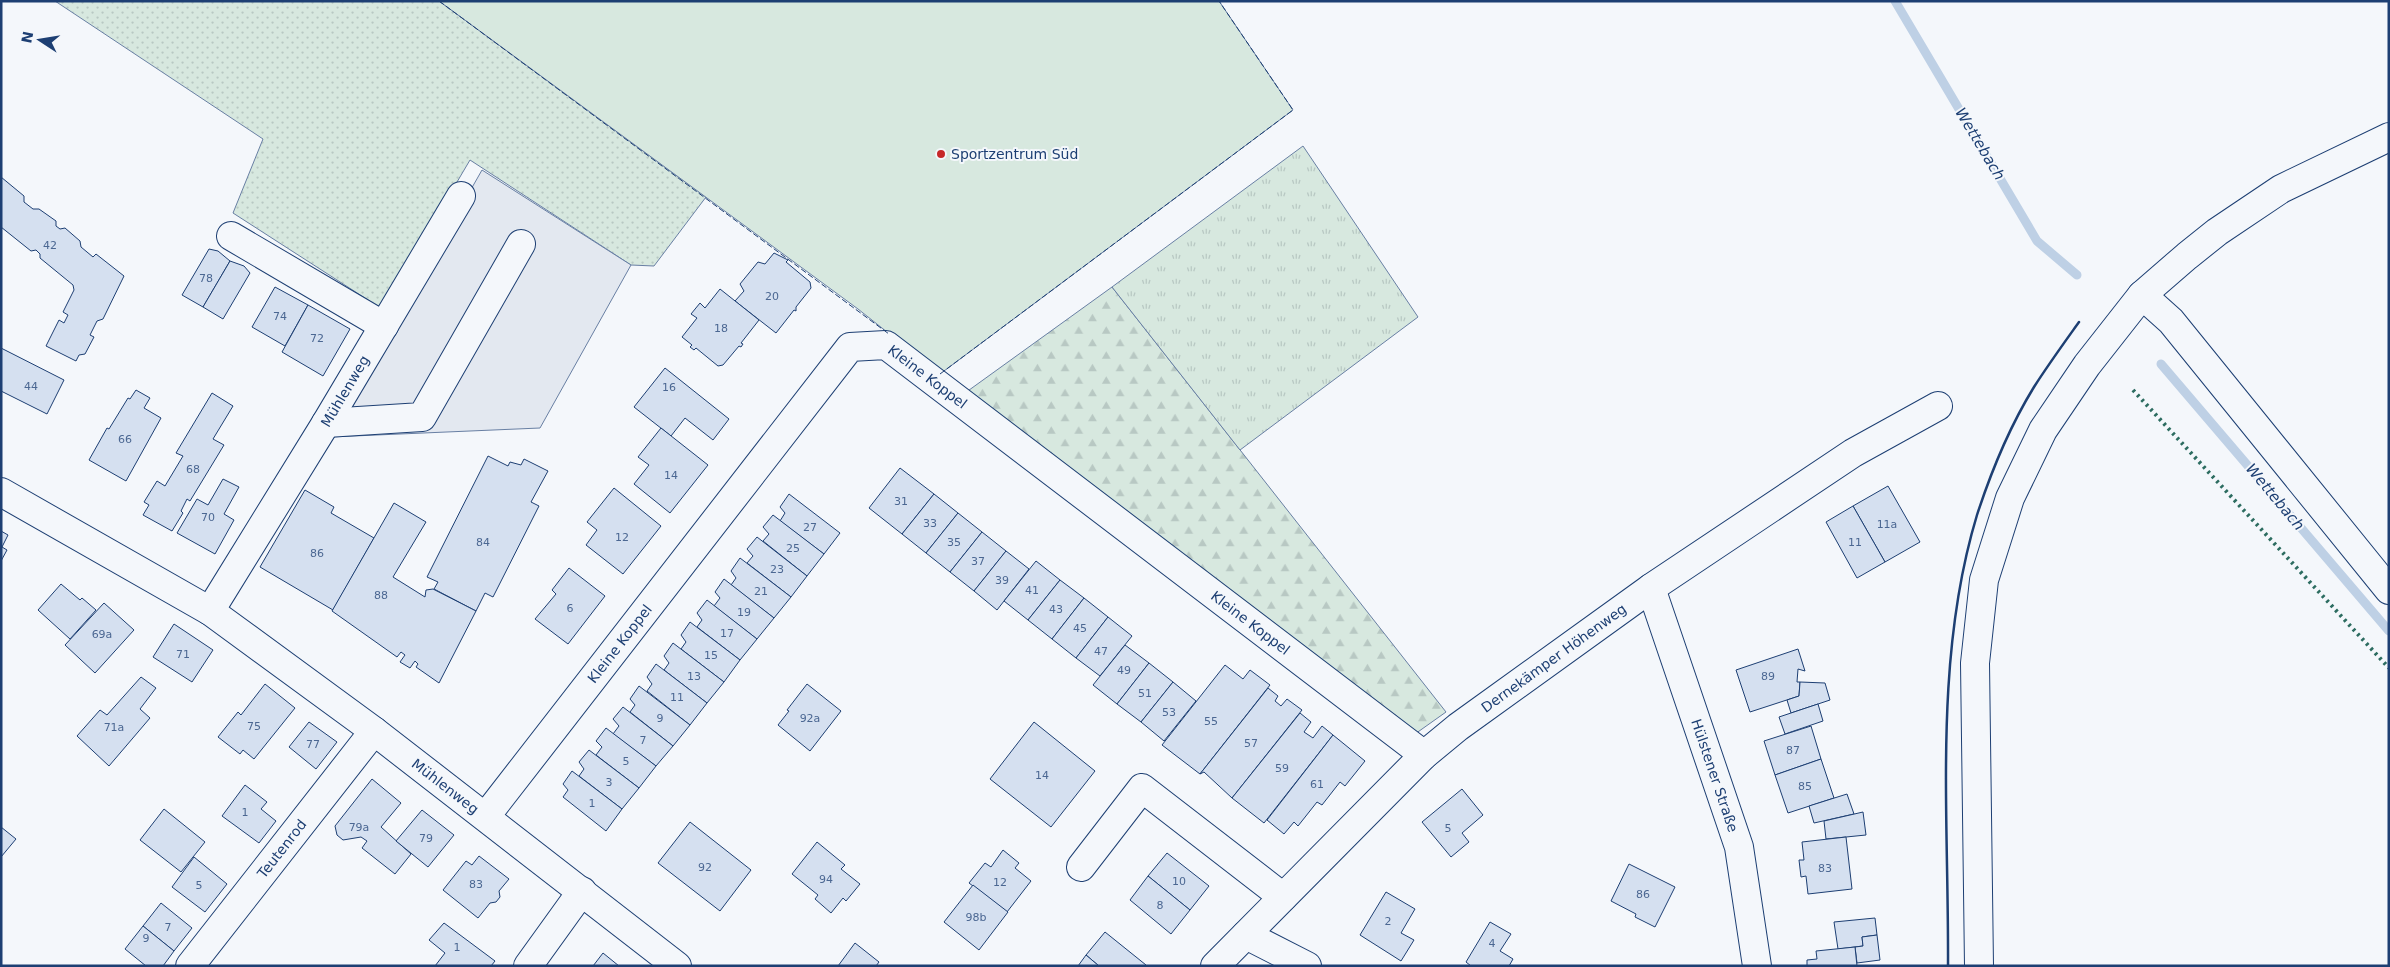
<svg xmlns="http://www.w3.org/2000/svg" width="2390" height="967" font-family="'DejaVu Sans',sans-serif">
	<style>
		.grass { fill: url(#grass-dots); stroke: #687fa3 }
		.forest { fill: url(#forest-firs); stroke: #687fa3 }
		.park { fill: url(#park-tufts); stroke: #687fa3 }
		.garden { fill: #d7e8df; stroke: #687fa3 }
		.parking { fill: #e3e8f0; stroke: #687fa3 }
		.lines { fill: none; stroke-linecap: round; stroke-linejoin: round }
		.stream { stroke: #bed0e5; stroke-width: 9 }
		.building { fill: #d5e0f0; stroke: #1d3f73 }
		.minor-casing { stroke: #1d3f73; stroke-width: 30 }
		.minor { stroke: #f4f7fb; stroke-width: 28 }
		.hedge { stroke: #2c6c60; stroke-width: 4; stroke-dasharray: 2.5 4; stroke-linecap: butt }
		.fence { stroke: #1d3f73; stroke-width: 1; stroke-dasharray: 6 2.5; stroke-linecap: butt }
		.wall { stroke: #1d3f73; stroke-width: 2.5 }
		.poi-dot { fill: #c62828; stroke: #f4f7fb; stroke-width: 2 }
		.labels { text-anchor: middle; stroke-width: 4; stroke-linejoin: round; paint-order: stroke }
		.number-label { font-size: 11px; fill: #4b6792 }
		.poi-label { font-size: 14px; fill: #1d3f73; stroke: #f4f7fb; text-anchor: start }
		.street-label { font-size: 14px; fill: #1d3f73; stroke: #f4f7fb }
		.water-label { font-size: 15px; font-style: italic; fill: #1d3f73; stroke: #f4f7fb }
	</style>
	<defs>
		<pattern id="grass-dots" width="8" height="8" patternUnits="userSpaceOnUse" patternTransform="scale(1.25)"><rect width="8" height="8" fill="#d7e8df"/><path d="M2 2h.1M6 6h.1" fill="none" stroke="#b8c8c3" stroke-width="1.8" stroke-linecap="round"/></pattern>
		<pattern id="forest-firs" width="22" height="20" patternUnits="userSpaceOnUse" patternTransform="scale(1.25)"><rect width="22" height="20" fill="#d7e8df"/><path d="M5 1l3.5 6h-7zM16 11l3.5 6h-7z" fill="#b8c8c3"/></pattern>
		<pattern id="park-tufts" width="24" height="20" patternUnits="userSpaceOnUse" patternTransform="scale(1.25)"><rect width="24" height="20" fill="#d7e8df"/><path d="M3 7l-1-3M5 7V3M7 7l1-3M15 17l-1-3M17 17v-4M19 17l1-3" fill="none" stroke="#b8c8c3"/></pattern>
	</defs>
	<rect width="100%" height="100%" fill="#f4f7fb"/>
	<!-- grass -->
	<polygon class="grass" points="55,1 439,1 706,197 654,266 631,265 470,160 382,309 233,213 263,139"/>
	<!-- forest -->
	<polygon class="forest" points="1112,287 1446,712 1415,734 965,393"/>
	<!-- park -->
	<polygon class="park" points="1303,146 1418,317 1240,450 1112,287"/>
	<!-- garden -->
	<polygon class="garden" points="439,1 1219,1 1293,110 940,374 858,309"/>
	<!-- parking -->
	<polygon class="parking" points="482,170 631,265 540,428 330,437"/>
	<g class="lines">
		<!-- stream -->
		<g class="stream">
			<polyline points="1895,1 2037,241 2077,275"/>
			<polyline points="2161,364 2389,631"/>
		</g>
	</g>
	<!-- building -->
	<g class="building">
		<polygon points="1,177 24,196 24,202 33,209 39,209 56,221 56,226 60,229 65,228 80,241 81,247 93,257 96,254 124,276 103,319 97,321 90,335 94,337 85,354 79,355 76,361 46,346 59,320 64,323 68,315 63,312 74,290 73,285 40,258 40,254 36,250 31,251 1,227"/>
		<polygon points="209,249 218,251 230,261 203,307 182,295"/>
		<polygon points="774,253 788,260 786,262 810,282 811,288 796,307 796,311 794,310 776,333 735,301 744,291 740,284 758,262 765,264"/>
		<polygon points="230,261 244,266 250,273 223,319 203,307"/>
		<polygon points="275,287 308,305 285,346 252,327"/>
		<polygon points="720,289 759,320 741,343 743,344 741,347 739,346 723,365 718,366 696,348 694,350 690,347 692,345 682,337 697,318 691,314 700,303 705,308"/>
		<polygon points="308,305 350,329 323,376 282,352"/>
		<polygon points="1,348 64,380 47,414 1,391"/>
		<polygon points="665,368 729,419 713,440 685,418 671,436 634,407"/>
		<polygon points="136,390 150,398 144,408 161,418 126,481 89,460 107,428 109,429 128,398 130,399"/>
		<polygon points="212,393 233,406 213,439 224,445 190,501 187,499 181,511 183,513 172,531 143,515 149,505 144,502 157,481 165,486 183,456 176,453"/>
		<polygon points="661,428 708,465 670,513 634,484 649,465 638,457"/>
		<polygon points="488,456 508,466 510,462 521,465 524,459 548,471 531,502 539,506 493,597 485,593 476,611 434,589 438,582 427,577"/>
		<polygon points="900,468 934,494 902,534 869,508"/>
		<polygon points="223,479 239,487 224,514 234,520 215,554 177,533 197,499 208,505"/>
		<polygon points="1888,486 1920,542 1885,562 1853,506"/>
		<polygon points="614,488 661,526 623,574 586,545 597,530 587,522"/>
		<polygon points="305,490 334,507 331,513 374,538 333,610 260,567"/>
		<polygon points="789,494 840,533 824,554 780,521 785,513 780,507"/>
		<polygon points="934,494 958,513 926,553 902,534"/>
		<polygon points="394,503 426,522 393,577 425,597 426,590 433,589 476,611 439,683 416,667 418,664 415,661 410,668 400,662 405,655 401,652 397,657 332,611"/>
		<polygon points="1853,506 1885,562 1857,578 1826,522"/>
		<polygon points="958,513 982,532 950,572 926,553"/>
		<polygon points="773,515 824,554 807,576 763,541 769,534 763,527"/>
		<polygon points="1,531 8,535 2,547 7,550 1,561"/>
		<polygon points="982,532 1006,551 974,591 950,572"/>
		<polygon points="757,537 807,576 791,597 747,563 753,556 747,549"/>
		<polygon points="1006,551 1029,569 997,610 974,591"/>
		<polygon points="740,558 791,597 774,618 731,585 736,578 731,571"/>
		<polygon points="1036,561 1060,580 1028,620 1004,601"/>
		<polygon points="569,568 605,596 568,644 535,619 556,594 552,590"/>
		<polygon points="724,579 774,618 757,639 714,606 720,598 715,592"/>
		<polygon points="1060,580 1084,598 1052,639 1028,620"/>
		<polygon points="61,584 80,600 82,598 96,610 70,639 38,610"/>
		<polygon points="1084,598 1108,617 1076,658 1052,639"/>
		<polygon points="707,600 757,639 740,660 697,627 702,620 697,613"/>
		<polygon points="104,603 134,630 95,673 65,645"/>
		<polygon points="1108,617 1132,636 1100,676 1076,658"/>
		<polygon points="690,622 740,660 724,682 681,649 686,642 681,635"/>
		<polygon points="174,624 213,650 192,682 153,657"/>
		<polygon points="673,643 724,682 707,703 664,670 669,663 664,656"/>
		<polygon points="1125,645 1149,663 1117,704 1093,685"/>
		<polygon points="1798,649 1805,671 1798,669 1797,682 1800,682 1799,696 1750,712 1736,670"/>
		<polygon points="1149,663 1173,682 1141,722 1117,704"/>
		<polygon points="656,664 707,703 690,725 647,691 652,684 647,677"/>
		<polygon points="1225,665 1243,679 1250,670 1270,685 1200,774 1162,745"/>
		<polygon points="141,677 156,688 140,709 150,718 109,766 77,736 100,710 107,715"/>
		<polygon points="1173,682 1196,701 1164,741 1141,722"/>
		<polygon points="1800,682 1825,683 1830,700 1791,713 1787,700 1799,696"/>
		<polygon points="265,684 295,708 254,759 243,750 240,754 218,737 238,712 241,715"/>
		<polygon points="807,684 841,711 810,751 778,725 789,711 787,710"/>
		<polygon points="639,686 690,725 673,746 630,712 635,705 630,699"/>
		<polygon points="1268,688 1278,696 1275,701 1281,706 1287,699 1302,710 1232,798 1204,772 1200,774"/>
		<polygon points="1818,704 1823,721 1785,734 1779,717"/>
		<polygon points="623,707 673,746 656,766 613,734 619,726 613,719"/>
		<polygon points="1300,713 1311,722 1304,732 1313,738 1322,726 1333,735 1264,823 1232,798"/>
		<polygon points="309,722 337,742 316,769 289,747"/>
		<polygon points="1034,722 1095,771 1051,827 990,779"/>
		<polygon points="1811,726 1821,759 1775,775 1764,741"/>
		<polygon points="606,728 656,766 639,788 596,755 602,747 596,741"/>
		<polygon points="1333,735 1365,761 1345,786 1340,782 1322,805 1317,802 1298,826 1294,822 1284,834 1267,820"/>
		<polygon points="589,750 639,788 622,809 579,776 584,769 579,762"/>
		<polygon points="1821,759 1834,798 1788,813 1775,775"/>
		<polygon points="572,771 622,809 606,831 563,797 568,790 563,784"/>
		<polygon points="372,779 401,803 381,827 411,854 395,874 362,848 367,841 361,837 343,840 337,835 335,826"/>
		<polygon points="245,785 267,802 261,809 276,821 259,843 222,816"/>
		<polygon points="1462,789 1483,815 1462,833 1469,842 1451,857 1422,822"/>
		<polygon points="1847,794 1854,814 1814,823 1809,806"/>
		<polygon points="164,809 205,842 181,872 140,840"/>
		<polygon points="422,810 454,835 428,867 396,841"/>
		<polygon points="1863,812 1866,835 1826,839 1824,821"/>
		<polygon points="690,822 751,870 720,911 658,863"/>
		<polygon points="1,827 16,839 1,857"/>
		<polygon points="1846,837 1852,889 1808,894 1806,876 1801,877 1799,860 1804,860 1802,842"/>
		<polygon points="817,842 845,865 841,869 860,884 846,901 843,898 831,913 815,899 818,895 792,874"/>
		<polygon points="1003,850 1019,863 1015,868 1031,881 1007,912 969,883 985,863 991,867"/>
		<polygon points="1167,853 1209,886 1190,910 1148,876"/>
		<polygon points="479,856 509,879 499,891 500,897 496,902 490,903 478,918 443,890 466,861 472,865"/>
		<polygon points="194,857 227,884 205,912 172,887"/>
		<polygon points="1629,864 1675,887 1655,927 1635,917 1636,914 1611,901"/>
		<polygon points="1148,876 1190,910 1171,934 1130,900"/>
		<polygon points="973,885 1008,912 979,950 944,922"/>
		<polygon points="1386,892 1415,909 1401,933 1414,940 1401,961 1360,935"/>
		<polygon points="161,903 192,928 174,951 143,926"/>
		<polygon points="1875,918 1877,935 1862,937 1863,946 1838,949 1834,922"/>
		<polygon points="1490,922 1511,934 1500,951 1513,959 1509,966 1471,966 1466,962"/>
		<polygon points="444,923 495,961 491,966 435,966 445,953 429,940"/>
		<polygon points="143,926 174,951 163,966 146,966 125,949"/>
		<polygon points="1105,932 1146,965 1146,966 1099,966 1086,955"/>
		<polygon points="1877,935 1880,960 1857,963 1855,947 1863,946 1862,937"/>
		<polygon points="855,943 879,962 876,966 838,966"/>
		<polygon points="1855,947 1857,966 1807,966 1807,960 1817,959 1816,951"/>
		<polygon points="603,953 619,966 593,966"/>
		<polygon points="1086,955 1099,966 1078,966"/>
	</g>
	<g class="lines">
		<!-- minor casing -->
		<g class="minor-casing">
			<g id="minor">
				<polyline points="231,236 384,326"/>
				<polyline points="2142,295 2171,321 2389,590"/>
				<polyline points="326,423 422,417 521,244"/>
				<path id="s1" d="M1 492 210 611 374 731 677 966"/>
				<path id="s2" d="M1651 588 1739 847 1757 966"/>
				<path id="s3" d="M210 611 326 423 461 196"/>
				<path id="s4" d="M486 816 850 347 886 345 1424 755"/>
				<polyline points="1081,867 1142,788 1283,897"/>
				<polyline points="1246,935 1307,966"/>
				<path id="s5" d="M190 966 374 731"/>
				<polyline points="528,966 582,891"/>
				<path id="s6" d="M1215 966 1424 755 1458 727 1651 588 1853 453 1938 406"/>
				<polyline points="1979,966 1975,663 1984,580 2010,498 2043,430 2087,365 2142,295 2187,256 2217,232 2281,189 2389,137"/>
			</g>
		</g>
		<!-- minor -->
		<use href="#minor" class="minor"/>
		<!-- hedge -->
		<polyline class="hedge" points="2133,390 2389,668"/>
		<!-- fence -->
		<g class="fence">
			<polyline points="439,1 889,334"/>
			<polyline points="940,374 1293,110 1219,1"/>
		</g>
		<!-- wall -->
		<path class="wall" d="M1948 966C1949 816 1933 660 1977 515 1991 472 2010 426 2034 387 2048 365 2064 343 2079 322"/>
	</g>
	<!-- markers -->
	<circle class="poi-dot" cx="941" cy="154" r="5"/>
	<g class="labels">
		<!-- number labels -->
		<g class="number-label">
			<text x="50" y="249">42</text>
			<text x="206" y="282">78</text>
			<text x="772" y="300">20</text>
			<text x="280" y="320">74</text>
			<text x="721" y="332">18</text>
			<text x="317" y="342">72</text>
			<text x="31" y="390">44</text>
			<text x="669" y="391">16</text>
			<text x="125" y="443">66</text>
			<text x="193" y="473">68</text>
			<text x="671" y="479">14</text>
			<text x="901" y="505">31</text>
			<text x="208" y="521">70</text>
			<text x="930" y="527">33</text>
			<text x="1887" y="528">11a</text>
			<text x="810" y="531">27</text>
			<text x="622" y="541">12</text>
			<text x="483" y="546">84</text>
			<text x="954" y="546">35</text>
			<text x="1855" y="546">11</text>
			<text x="793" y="552">25</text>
			<text x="317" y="557">86</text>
			<text x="978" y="565">37</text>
			<text x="777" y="573">23</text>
			<text x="1002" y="584">39</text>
			<text x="1032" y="594">41</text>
			<text x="761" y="595">21</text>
			<text x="381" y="599">88</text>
			<text x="570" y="612">6</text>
			<text x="1056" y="613">43</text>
			<text x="744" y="616">19</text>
			<text x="1080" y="632">45</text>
			<text x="727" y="637">17</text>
			<text x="102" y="638">69a</text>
			<text x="1101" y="655">47</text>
			<text x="183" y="658">71</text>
			<text x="711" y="659">15</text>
			<text x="1124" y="674">49</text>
			<text x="694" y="680">13</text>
			<text x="1768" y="680">89</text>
			<text x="1145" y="697">51</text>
			<text x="677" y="701">11</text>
			<text x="1169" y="716">53</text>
			<text x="660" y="722">9</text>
			<text x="810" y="722">92a</text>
			<text x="1211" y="725">55</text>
			<text x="254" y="730">75</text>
			<text x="114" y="731">71a</text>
			<text x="643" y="744">7</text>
			<text x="1251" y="747">57</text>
			<text x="313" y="748">77</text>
			<text x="1793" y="754">87</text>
			<text x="626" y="765">5</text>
			<text x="1282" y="772">59</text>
			<text x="1042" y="779">14</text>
			<text x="609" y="786">3</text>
			<text x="1317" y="788">61</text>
			<text x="1805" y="790">85</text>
			<text x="592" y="807">1</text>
			<text x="245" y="816">1</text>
			<text x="359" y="831">79a</text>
			<text x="1448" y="832">5</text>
			<text x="426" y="842">79</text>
			<text x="705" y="871">92</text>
			<text x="1825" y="872">83</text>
			<text x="826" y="883">94</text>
			<text x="1179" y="885">10</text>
			<text x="1000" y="886">12</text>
			<text x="476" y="888">83</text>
			<text x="199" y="889">5</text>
			<text x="1643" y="898">86</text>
			<text x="1160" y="909">8</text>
			<text x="976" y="921">98b</text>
			<text x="1388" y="925">2</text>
			<text x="168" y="931">7</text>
			<text x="146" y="942">9</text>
			<text x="1492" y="947">4</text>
			<text x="457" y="951">1</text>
		</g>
		<!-- poi labels -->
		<g class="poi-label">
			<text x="951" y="159">Sportzentrum Süd</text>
		</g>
		<!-- street labels -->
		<g class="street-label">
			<text dy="5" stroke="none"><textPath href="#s4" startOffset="682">Kleine Koppel</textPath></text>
			<text dy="5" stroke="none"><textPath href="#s3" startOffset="258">Mühlenweg</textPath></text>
			<text dy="5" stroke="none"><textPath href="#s4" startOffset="1088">Kleine Koppel</textPath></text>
			<text dy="5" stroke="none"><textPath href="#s4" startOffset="218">Kleine Koppel</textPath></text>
			<text dy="5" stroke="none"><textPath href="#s6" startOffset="459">Dernekämper Höhenweg</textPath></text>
			<text dy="5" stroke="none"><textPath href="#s2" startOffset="198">Hülstener Straße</textPath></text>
			<text dy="5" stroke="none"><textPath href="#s1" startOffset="534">Mühlenweg</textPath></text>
			<text dy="5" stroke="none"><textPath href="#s5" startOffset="149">Teutenrod</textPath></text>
		</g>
		<!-- water labels -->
		<g class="water-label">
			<text transform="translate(1980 144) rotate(59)" y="5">Wettebach</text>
			<text transform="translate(2275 497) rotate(50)" y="5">Wettebach</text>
		</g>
	</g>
	<!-- border -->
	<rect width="2390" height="967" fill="none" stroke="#1d3f73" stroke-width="5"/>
	<!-- north arrow -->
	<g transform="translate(40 40) rotate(282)" stroke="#f4f7fb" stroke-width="4" paint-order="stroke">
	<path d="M0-4L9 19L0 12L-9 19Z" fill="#1d3f73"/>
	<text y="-8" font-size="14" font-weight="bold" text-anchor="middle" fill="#1d3f73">N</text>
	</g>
</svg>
